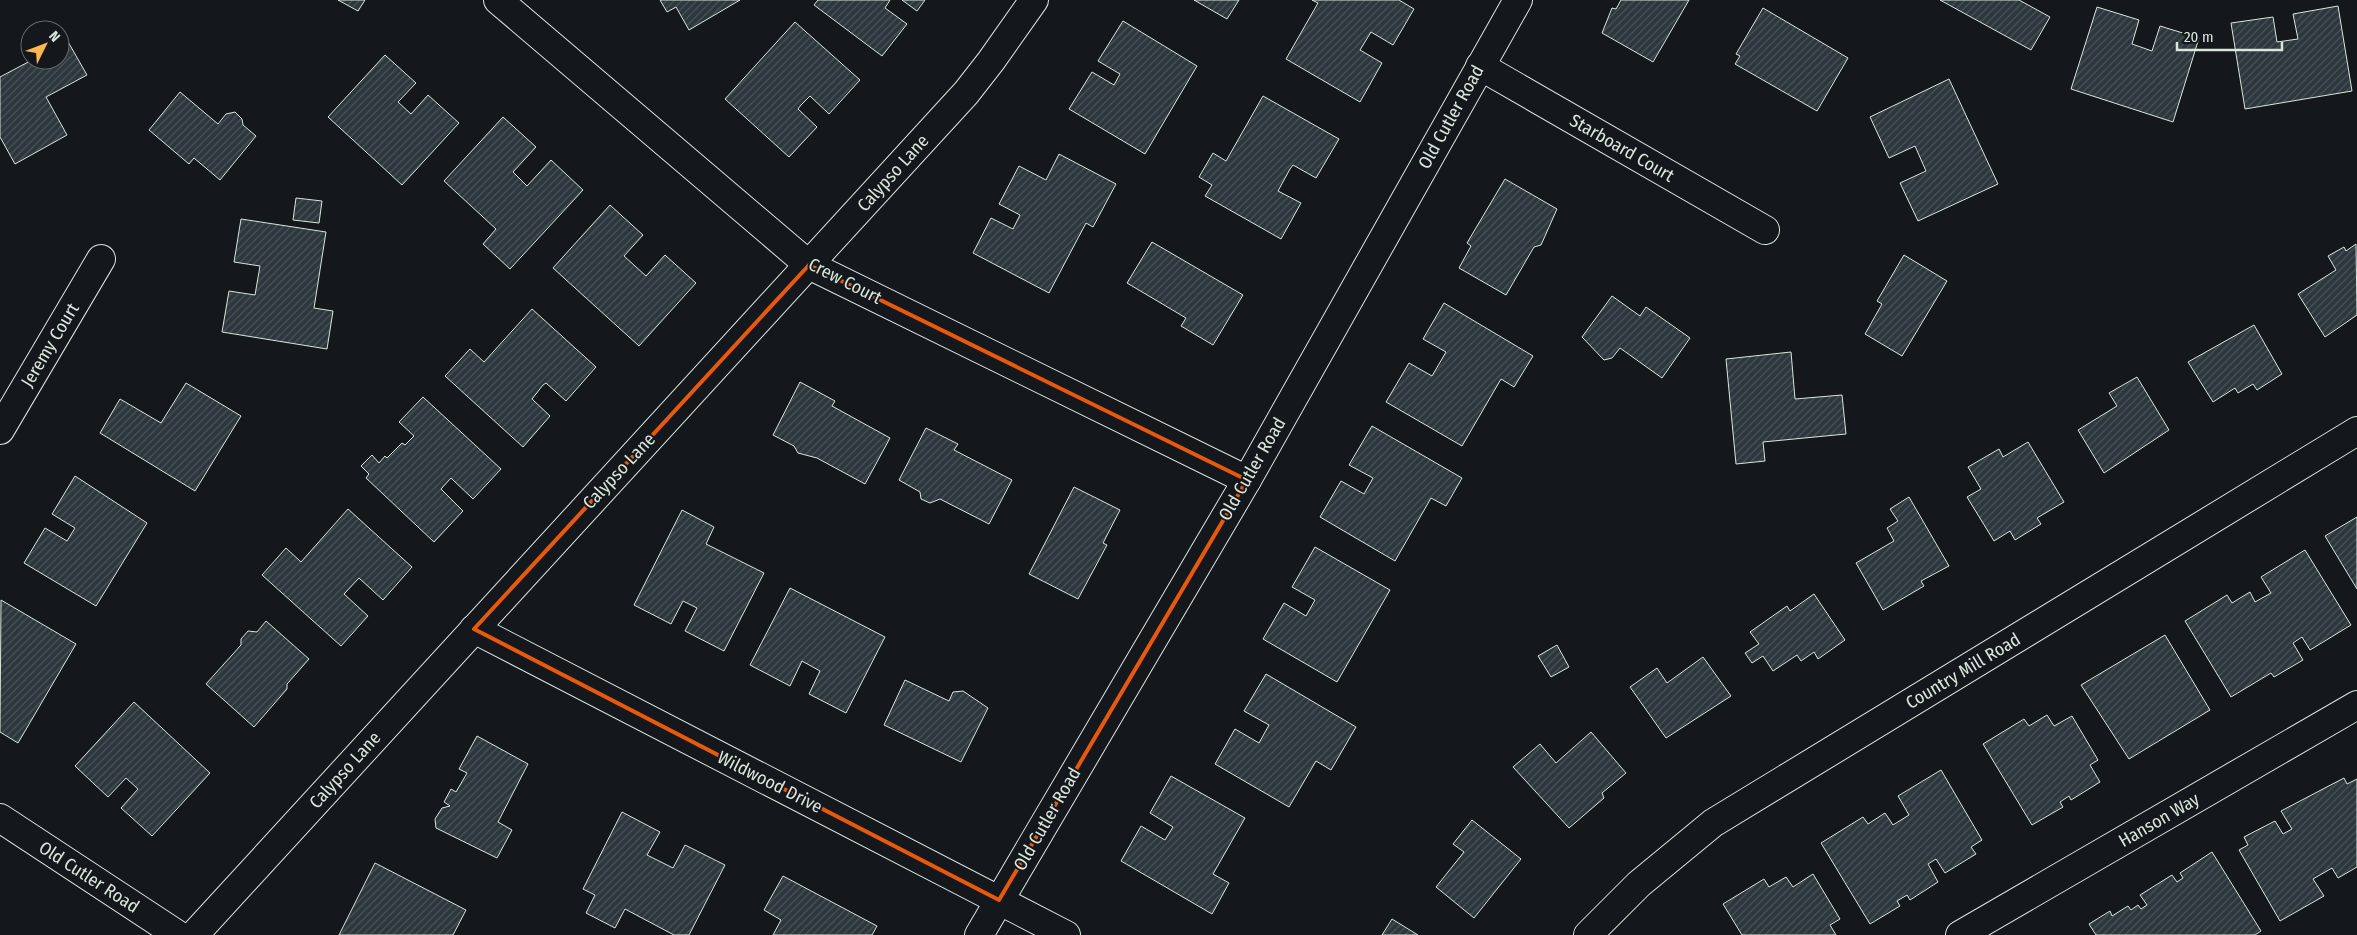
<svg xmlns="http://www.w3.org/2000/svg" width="2357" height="935" font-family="'Fira Sans Condensed',sans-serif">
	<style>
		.building { fill: url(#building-hatch); stroke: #d8e6dc }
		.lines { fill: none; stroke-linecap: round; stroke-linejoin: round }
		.street-casing { stroke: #d8e6dc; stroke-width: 30 }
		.street { stroke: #14181c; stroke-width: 28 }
		.marked { fill: none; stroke: #e8590c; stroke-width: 4; stroke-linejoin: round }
		.labels { text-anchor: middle; stroke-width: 4; stroke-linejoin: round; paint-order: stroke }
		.street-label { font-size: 18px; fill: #d8e6dc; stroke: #14181c }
	</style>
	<defs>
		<pattern id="building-hatch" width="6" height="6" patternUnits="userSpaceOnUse" patternTransform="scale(1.25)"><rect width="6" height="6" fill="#2c363c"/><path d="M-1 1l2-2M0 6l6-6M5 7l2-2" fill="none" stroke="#4a5358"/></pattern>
	</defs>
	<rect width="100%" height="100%" fill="#14181c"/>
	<!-- building -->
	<g class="building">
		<polygon points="338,0 365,0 358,11"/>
		<polygon points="660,0 740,0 689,30 676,7 667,12"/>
		<polygon points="818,0 890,0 885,8 907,24 882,56 814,5"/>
		<polygon points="902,0 925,0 917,11"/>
		<polygon points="1194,0 1239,0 1227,19"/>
		<polygon points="1312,0 1399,0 1414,9 1393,45 1371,32 1360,50 1382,63 1360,102 1286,59 1318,3"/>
		<polygon points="1621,0 1689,0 1653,62 1602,33 1612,8 1616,9"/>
		<polygon points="1940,0 2019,0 2050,17 2031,50"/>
		<polygon points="2338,6 2352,91 2245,109 2231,23 2273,17 2277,42 2298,39 2293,14"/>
		<polygon points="2097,7 2139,20 2132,44 2152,51 2160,26 2199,38 2173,122 2071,89"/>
		<polygon points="1763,8 1848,58 1817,111 1735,64 1740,56 1736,54"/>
		<polygon points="1123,21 1197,66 1145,154 1069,109 1092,72 1114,85 1120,74 1098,61"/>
		<polygon points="795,22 860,80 829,114 810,96 801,105 798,109 817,127 789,157 725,99"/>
		<polygon points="67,40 87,75 46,97 67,135 15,164 0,137 0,77 32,60 60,60 60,44"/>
		<polygon points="385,55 416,83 398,102 411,114 428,95 459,123 402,185 328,117"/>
		<polygon points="1949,79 1998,184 1918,221 1900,183 1926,171 1915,146 1889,158 1870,117"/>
		<polygon points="180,92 218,124 226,114 235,112 242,119 243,125 256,136 220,180 194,158 189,164 149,130"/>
		<polygon points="1263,96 1339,139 1316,178 1293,165 1290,169 1278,191 1301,203 1281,239 1205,196 1212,185 1199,177 1213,153 1226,161"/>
		<polygon points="503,117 536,147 513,172 527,186 551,160 583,190 510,269 483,244 496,229 444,181"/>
		<polygon points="1059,154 1116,184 1093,227 1086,223 1049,293 973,253 991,218 1013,229 1020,215 999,204 1019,166 1046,180"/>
		<polygon points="1505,179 1557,209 1541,245 1534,247 1506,295 1459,268 1471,246 1467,243"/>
		<polygon points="296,198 322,201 319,223 293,220"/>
		<polygon points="610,205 643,235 624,256 646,276 665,255 696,283 639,346 553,268"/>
		<polygon points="241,219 326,232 314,308 333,311 327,349 222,332 229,291 255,295 260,266 234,262"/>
		<polygon points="1152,242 1243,295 1213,345 1181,326 1186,318 1127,283"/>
		<polygon points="2356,244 2357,315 2325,337 2298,294 2336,270 2328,256 2344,247 2346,251"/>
		<polygon points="1904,255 1947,281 1902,356 1865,334 1882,304 1877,301"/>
		<polygon points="1612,296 1640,316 1646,307 1690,338 1662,378 1620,348 1612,358 1604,360 1582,337"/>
		<polygon points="1444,303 1533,356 1514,387 1501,379 1462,446 1386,402 1409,363 1432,376 1446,352 1423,339"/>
		<polygon points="532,309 596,367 566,401 546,383 543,385 532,399 550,416 523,447 445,376 470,349 484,362"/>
		<polygon points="2254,325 2282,374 2257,390 2253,384 2238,393 2235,388 2213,402 2188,362"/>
		<polygon points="1791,352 1795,399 1842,395 1846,434 1763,442 1765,461 1736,464 1726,359"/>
		<polygon points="2137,377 2169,430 2104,473 2078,430 2117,406 2109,393"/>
		<polygon points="800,382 835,401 832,406 890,438 865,484 817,458 798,453 794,446 773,435"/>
		<polygon points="186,383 241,416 195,491 100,433 120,399 161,423"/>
		<polygon points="423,397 501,469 473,499 451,478 441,489 463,511 434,542 366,478 369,474 361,466 372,455 379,463 385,456 387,458 402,443 405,445 414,436 399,422"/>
		<polygon points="1372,426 1462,478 1446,506 1431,498 1395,561 1320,517 1341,481 1364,494 1373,478 1349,465"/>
		<polygon points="926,428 958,444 954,450 1012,480 989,524 940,499 930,503 921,499 920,492 899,480"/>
		<polygon points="2028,442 2064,502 2037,518 2041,524 2015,540 2010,531 1994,541 1967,497 1981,489 1968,467 1999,449 2003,457"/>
		<polygon points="75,476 147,523 96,606 24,563 45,528 67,541 75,528 52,514"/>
		<polygon points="1074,487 1120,510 1103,543 1107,545 1078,599 1029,574"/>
		<polygon points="1909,497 1949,566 1921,581 1924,586 1883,610 1856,563 1894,541 1887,528 1898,521 1890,509"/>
		<polygon points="348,509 412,567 383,600 359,578 344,594 368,616 341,646 262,575 286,548 301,562"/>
		<polygon points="682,510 714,527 706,544 764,573 724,651 685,631 697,608 683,601 671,624 634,605"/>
		<polygon points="2357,517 2357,589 2325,536"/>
		<polygon points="1315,547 1390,590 1337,682 1263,639 1284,603 1306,616 1315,600 1292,587"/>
		<polygon points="2305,550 2351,625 2310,650 2302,637 2293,643 2303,660 2274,677 2271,673 2231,697 2185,621 2227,595 2232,603 2250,592 2255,602 2271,593 2261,577"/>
		<polygon points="790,588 885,637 846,713 809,694 820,671 802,661 790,686 750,665"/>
		<polygon points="1814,594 1845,640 1818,659 1814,652 1801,661 1797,655 1773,671 1763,656 1752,663 1745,653 1759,644 1750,632 1787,606 1790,611"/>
		<polygon points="1,600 76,644 18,743 0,732"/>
		<polygon points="266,621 309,659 287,684 287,689 254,727 206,684 241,645 241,639 248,631 257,632"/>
		<polygon points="2165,635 2210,710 2129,759 2081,685"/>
		<polygon points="1557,645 1569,667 1551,677 1538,656"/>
		<polygon points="1703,657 1731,696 1666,738 1630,687 1657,668 1667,683"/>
		<polygon points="1266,674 1356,727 1331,770 1316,761 1289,807 1215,764 1235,729 1259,743 1269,725 1244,711"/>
		<polygon points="905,680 949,701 953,692 963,691 988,708 961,762 884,725"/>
		<polygon points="134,702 210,773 152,836 121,808 138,789 126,778 108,797 75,766"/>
		<polygon points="2047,715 2054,726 2072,716 2098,760 2090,765 2100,782 2071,800 2069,796 2060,802 2063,807 2032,825 1983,744 2024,719 2029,726"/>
		<polygon points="1591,732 1626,773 1602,793 1604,798 1569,828 1513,767 1540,744 1556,763"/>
		<polygon points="477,736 528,764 498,822 512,830 497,858 436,828 435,819 442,808 450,806 444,802 451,789 456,792 467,773 459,769"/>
		<polygon points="1941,770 1982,840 1971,847 1976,854 1945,873 1936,859 1928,864 1938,882 1910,900 1907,895 1897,901 1900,906 1870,924 1821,843 1863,817 1868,824 1885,813 1893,825 1909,815 1898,796"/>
		<polygon points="1171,776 1245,818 1213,874 1229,883 1212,914 1121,861 1141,826 1165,840 1173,827 1150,813"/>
		<polygon points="2344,778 2347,784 2357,779 2357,867 2338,878 2332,868 2313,879 2324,896 2280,921 2239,850 2248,845 2244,837 2275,821 2283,834 2292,829 2281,811"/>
		<polygon points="622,812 660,832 647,855 673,868 685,845 725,865 689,935 674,935 625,909 615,928 586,913 595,895 583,889"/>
		<polygon points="1472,820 1521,859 1474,918 1436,887 1464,852 1453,844"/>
		<polygon points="2212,852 2261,931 2255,935 2096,935 2089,924 2110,911 2112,916 2128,906 2131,910 2138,905 2141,909 2147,905 2140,895 2172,875 2177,882 2183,878 2180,873"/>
		<polygon points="375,863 466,910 453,935 339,935"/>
		<polygon points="1813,874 1840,919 1830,925 1836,935 1742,935 1723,904 1764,879 1769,887 1786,877 1793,887"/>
		<polygon points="783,876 877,926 872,935 773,935 781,920 764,910"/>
		<polygon points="1392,919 1418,935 1382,935"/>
	</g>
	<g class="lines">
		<!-- street casing -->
		<g class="street-casing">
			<g id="street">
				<polyline points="498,0 809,265 1247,480"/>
				<polyline points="1480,66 1765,230"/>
				<polyline points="0,430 101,259"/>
				<polyline points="474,629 1066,935"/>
				<polyline points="0,818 178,935"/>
				<polyline points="194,935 966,93 991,61 1034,0"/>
				<polyline points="979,935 1247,480 1518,0"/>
				<polyline points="1588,935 1639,884 1713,823 2357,431"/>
				<polyline points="1960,935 2357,705"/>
			</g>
		</g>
		<!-- street -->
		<use href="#street" class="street"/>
	</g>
	<!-- marked area -->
	<path class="marked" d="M809 265 1247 480 999 900 474 629Z"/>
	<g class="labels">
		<!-- street labels -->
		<g class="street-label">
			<text transform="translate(1451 117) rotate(-61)" y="6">Old Cutler Road</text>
			<text transform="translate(1622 148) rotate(30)" y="6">Starboard Court</text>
			<text transform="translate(893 173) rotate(-48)" y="6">Calypso Lane</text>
			<text transform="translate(845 281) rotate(27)" y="6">Crew Court</text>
			<text transform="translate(50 345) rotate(-59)" y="6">Jeremy Court</text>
			<text transform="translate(1252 469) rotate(-60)" y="6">Old Cutler Road</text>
			<text transform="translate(619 471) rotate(-47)" y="6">Calypso Lane</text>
			<text transform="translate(1963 671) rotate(-31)" y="6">Country Mill Road</text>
			<text transform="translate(345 770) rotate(-48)" y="6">Calypso Lane</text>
			<text transform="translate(770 782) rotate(27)" y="6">Wildwood Drive</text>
			<text transform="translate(1047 819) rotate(-60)" y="6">Old Cutler Road</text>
			<text transform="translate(2159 820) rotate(-30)" y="6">Hanson Way</text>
			<text transform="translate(89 877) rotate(33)" y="6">Old Cutler Road</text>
		</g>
	</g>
	<!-- north arrow -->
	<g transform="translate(45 45) rotate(48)"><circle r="24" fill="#14181c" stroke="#626a69"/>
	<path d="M0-4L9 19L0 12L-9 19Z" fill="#ffb74d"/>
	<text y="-8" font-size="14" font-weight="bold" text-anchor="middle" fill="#d8e6dc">N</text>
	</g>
	<!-- scale -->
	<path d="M2177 42v8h105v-8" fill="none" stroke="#d8e6dc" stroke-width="2.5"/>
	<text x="2184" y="42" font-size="15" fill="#d8e6dc" stroke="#14181c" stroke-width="4" paint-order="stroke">20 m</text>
</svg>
